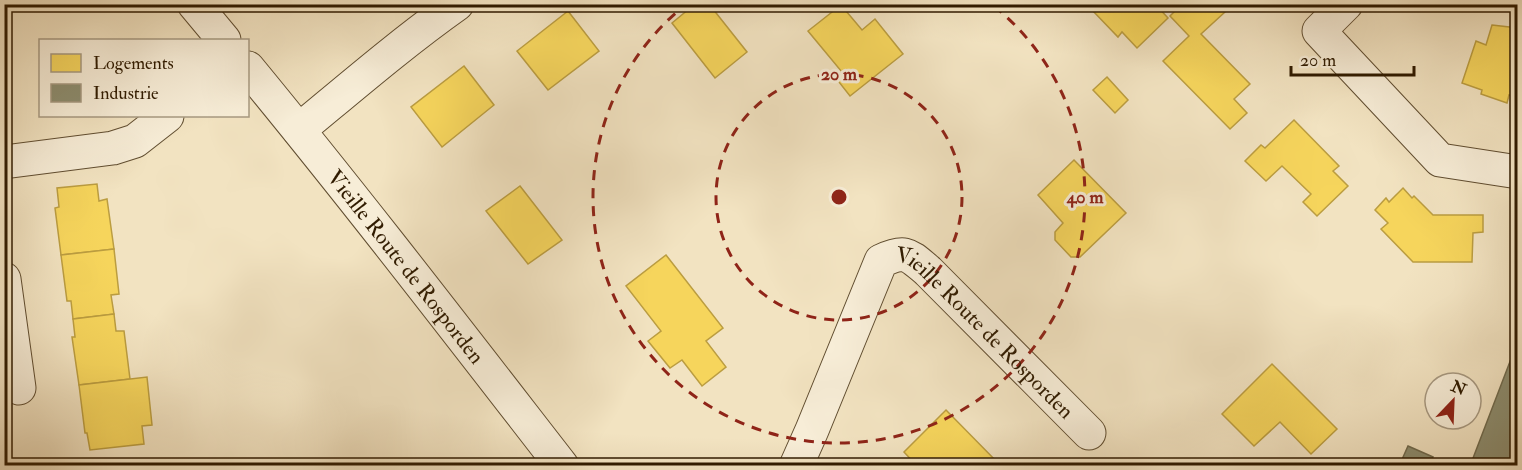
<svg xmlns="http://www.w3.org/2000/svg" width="1522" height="470" font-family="'IM FELL Double Pica',serif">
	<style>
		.homes { fill: #f6d55c; stroke: #bb9d40; stroke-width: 1.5 }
		.industry { fill: #8c8c6e; stroke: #706a4d; stroke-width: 1.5 }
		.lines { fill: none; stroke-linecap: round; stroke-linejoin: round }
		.minor-casing { stroke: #604d30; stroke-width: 35 }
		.minor { stroke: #f7edd7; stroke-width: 33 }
		.ring { fill: none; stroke: #8f2418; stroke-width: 3; stroke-dasharray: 10 8 }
		.labels { text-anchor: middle; stroke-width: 6; stroke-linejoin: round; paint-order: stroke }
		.street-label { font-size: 22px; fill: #301b00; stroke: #f7edd7 }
		.centre { fill: #8f2418; stroke: #f7edd7; stroke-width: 3 }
		.ring-label { font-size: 18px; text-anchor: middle; font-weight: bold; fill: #8f2418; stroke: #f7edd7; stroke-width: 6; stroke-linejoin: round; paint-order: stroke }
	</style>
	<rect width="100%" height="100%" fill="#f2e3c1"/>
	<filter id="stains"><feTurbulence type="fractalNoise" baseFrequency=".00333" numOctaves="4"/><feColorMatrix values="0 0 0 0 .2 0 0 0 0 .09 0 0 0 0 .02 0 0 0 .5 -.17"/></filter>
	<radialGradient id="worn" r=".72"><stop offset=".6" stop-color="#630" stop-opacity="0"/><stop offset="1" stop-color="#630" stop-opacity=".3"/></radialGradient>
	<!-- homes -->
	<g class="homes">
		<polygon points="695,4 709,4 747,52 715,78 672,23"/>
		<polygon points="1091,4 1146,4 1147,6 1148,4 1155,4 1168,18 1137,48 1122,32 1118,37 1091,9"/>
		<polygon points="1182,4 1217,4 1225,12 1201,34 1250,84 1234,99 1247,113 1230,129 1163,61 1189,36 1170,16"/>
		<polygon points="841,5 862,30 875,19 903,54 850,96 835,77 842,72 808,31"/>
		<polygon points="568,11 599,51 548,90 517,51"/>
		<polygon points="1492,25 1518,28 1518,97 1509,95 1507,103 1481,94 1482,90 1462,83 1476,41 1486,45"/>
		<polygon points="464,66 494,105 442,147 411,107"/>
		<polygon points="1107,77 1128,100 1115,113 1093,90"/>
		<polygon points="1294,120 1339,166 1333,171 1348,186 1317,216 1303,202 1311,194 1282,166 1266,181 1245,161 1261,145 1265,148"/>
		<polygon points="1074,160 1126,213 1080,257 1071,257 1055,240 1055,232 1063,223 1038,195"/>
		<polygon points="97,184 99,201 107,199 114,249 61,255 55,208 59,207 57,188"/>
		<polygon points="520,186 562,240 528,264 486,211"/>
		<polygon points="1403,188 1412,198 1414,196 1433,215 1483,215 1483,232 1473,233 1472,262 1413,262 1381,229 1388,223 1375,210 1386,198 1389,202"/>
		<polygon points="114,249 119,294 111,295 114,314 73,319 71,301 67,301 61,255"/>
		<polygon points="666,255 723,328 706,341 726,367 702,386 682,360 670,368 648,341 661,331 626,286"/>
		<polygon points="114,314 116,331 124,331 130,379 79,385 72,337 75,337 73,319"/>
		<polygon points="1272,364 1337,429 1311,454 1280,422 1254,446 1222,414"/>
		<polygon points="147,377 152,425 142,426 144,444 90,450 87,433 85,433 79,385"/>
		<polygon points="946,410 1001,466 917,466 904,452"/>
	</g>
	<!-- industry -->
	<g class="industry">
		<polygon points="1511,359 1518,362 1518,466 1470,466"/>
		<polygon points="1408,446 1433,457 1429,466 1400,464"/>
	</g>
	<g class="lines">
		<!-- minor casing -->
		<g class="minor-casing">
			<g id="minor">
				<polyline points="194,4 224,40"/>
				<polyline points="1346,4 1319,31 1440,160 1518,172"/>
				<path id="s1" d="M248 68C355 198 458 332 562 466"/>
				<path d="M299 130C351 87 402 43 457 4"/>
				<polyline points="4,162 113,148 135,141 167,116"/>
				<polyline points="4,279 19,388"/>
				<path id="s2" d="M796 466 812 430 881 261C906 249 909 255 928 271L1089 433"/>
			</g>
		</g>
		<!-- minor -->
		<use href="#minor" class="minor"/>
	</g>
	<!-- distance rings -->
	<g class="ring">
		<circle cx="839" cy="197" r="123"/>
		<path d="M994 6A246 246 0 1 1 684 6"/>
	</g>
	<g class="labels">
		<!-- street labels -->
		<g class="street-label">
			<text dy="8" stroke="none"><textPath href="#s1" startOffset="254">Vieille Route de Rosporden</textPath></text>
			<text dy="8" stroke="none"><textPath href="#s2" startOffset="358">Vieille Route de Rosporden</textPath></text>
		</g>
	</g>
	<circle cx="839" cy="197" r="9" class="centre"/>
	<g class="ring-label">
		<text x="839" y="80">20 m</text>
		<text x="1085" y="203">40 m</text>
	</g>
	<!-- margin -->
	<rect width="1522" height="470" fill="none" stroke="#f2e3c1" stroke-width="24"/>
	<rect x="6" y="6" width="1510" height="458" fill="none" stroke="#301b00" stroke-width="3"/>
	<rect x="12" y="12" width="1498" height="446" fill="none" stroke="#301b00" stroke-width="1.5"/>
	<!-- legend -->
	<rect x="39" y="39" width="210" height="78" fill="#f7edd7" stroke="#a79981" stroke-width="1.5"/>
	<rect x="51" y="54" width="30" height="18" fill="#f6d55c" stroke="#a79981" stroke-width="1.5"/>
	<text x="93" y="69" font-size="18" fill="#301b00">Logements</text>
	<rect x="51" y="84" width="30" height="18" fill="#8c8c6e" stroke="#a79981" stroke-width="1.5"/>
	<text x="93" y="99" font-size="18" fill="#301b00">Industrie</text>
	<!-- north arrow -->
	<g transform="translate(1453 401) rotate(23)"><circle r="28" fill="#f7edd7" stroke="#a79981" stroke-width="1.5"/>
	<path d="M0-4.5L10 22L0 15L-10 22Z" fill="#8f2418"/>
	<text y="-9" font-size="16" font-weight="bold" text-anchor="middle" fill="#301b00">N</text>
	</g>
	<!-- scale -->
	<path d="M1291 66v9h123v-9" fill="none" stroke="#301b00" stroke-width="3"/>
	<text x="1300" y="66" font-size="18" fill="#301b00" stroke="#f7edd7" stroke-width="4.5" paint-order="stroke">20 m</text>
	<rect width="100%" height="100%" filter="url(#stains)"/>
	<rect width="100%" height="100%" fill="url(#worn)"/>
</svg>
